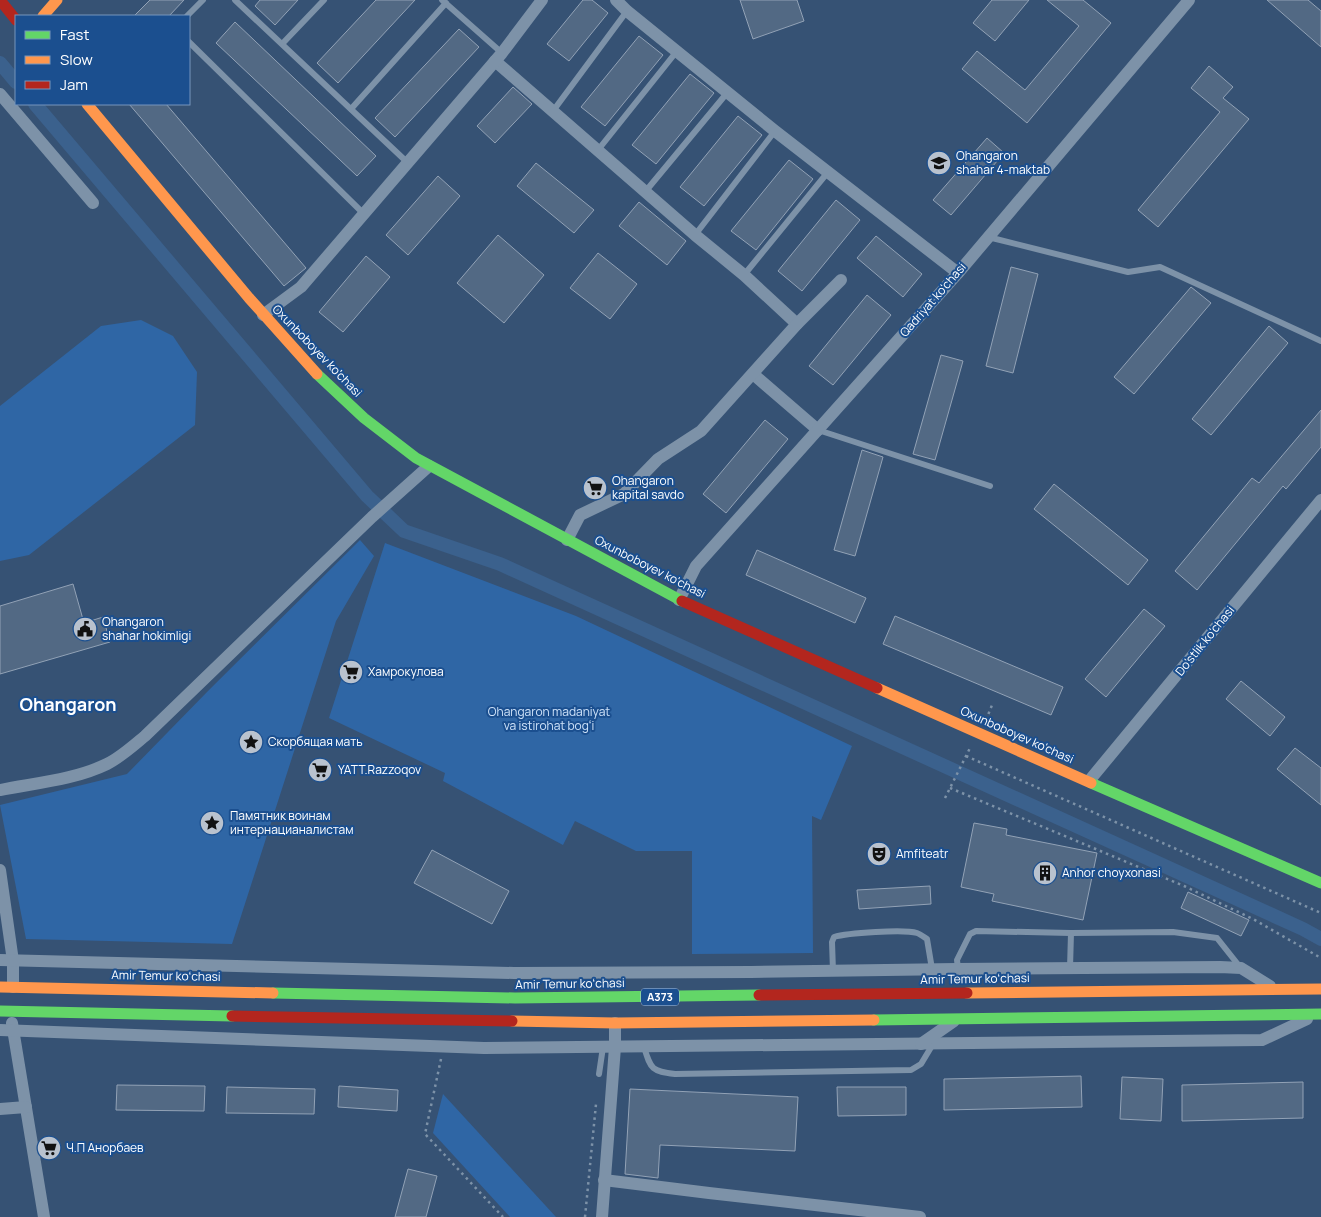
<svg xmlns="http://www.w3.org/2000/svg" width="1321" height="1217" font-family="Manrope,sans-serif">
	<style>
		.green { fill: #2f66a5 }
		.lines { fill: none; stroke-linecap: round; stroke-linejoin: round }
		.canal { stroke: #3b618d; stroke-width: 14 }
		.building { fill: #526984; stroke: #92a2b6 }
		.path { stroke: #7d92a8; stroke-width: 2.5; stroke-dasharray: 2.5 4; stroke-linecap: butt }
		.lane { stroke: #7d92a8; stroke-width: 6 }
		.street { stroke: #7d92a8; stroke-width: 12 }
		.fast { stroke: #63d668; stroke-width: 11 }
		.slow { stroke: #ff974d; stroke-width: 11 }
		.jam { stroke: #b3261e; stroke-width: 11 }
		.labels { text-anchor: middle; stroke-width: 4; stroke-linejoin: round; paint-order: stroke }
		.shield { fill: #1b4f8f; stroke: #bbcadd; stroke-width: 1 }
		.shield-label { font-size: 11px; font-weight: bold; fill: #fff }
		.poi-label { font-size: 12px; fill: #fff; stroke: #1b4f8f; text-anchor: start }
		.street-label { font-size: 12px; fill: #fff; stroke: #1b4f8f }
		.park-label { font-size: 12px; fill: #cfe3fa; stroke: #1b4f8f }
		.district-label { font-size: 18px; font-weight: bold; fill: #fff; stroke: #1b4f8f }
	</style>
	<rect width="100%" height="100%" fill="#365274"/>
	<!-- green -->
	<g class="green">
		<polygon points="141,320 173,336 197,372 195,425 29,555 0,561 0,406 101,326"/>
		<polygon points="360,540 374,556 336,621 232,944 26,939 0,805 127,774 208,691"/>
		<polygon points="385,543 576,616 852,746 821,820 812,816 813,953 692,954 692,851 636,851 575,821 563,845 443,781 445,773 329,718"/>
		<polygon points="443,1094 556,1217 510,1217 433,1133"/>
	</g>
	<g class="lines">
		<!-- canal -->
		<g class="canal">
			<polyline points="0,63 16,82"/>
			<polyline points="35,104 367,496 404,531 500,564 1303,929 1321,939"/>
		</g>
	</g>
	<!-- building -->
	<g class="building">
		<polygon points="150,0 184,0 169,16 134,16"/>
		<polygon points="260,0 298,0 275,25 255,6"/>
		<polygon points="376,0 415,0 338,83 317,63"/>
		<polygon points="583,0 592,0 608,13 569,61 547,44"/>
		<polygon points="740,0 797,0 804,21 753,39"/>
		<polygon points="992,0 1029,0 995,41 973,23"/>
		<polygon points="1047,0 1083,0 1111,23 1027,123 962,69 977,51 1025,90 1079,26"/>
		<polygon points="1267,0 1308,0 1321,11 1321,47"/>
		<polygon points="235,22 376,156 357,176 216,43"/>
		<polygon points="459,29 479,47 395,137 375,118"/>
		<polygon points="639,36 663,55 605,126 581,107"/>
		<polygon points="1209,66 1233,87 1223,98 1249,119 1158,227 1138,210 1220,112 1191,88"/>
		<polygon points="690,74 714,93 656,164 632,145"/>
		<polygon points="513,87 532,104 495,143 477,126"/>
		<polygon points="129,104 166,104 306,268 284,286"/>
		<polygon points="738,116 762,135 704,206 680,187"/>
		<polygon points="987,138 1004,153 951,215 933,200"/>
		<polygon points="789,160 813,179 756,250 731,231"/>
		<polygon points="536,163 594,210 574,233 517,186"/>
		<polygon points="438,176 460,196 408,255 386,235"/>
		<polygon points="836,200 860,220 802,291 778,271"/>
		<polygon points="639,202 686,241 667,265 619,226"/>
		<polygon points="498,235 544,275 504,323 457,283"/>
		<polygon points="876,236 922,274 903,297 857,258"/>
		<polygon points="598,253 637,284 610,319 570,288"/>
		<polygon points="366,256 390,277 343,332 319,312"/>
		<polygon points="1011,267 1038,274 1013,373 986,366"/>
		<polygon points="1191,287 1211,303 1134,394 1114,377"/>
		<polygon points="867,295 891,315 833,385 809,366"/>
		<polygon points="1269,326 1288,343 1211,435 1192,419"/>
		<polygon points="941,355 963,361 935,460 913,454"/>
		<polygon points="1321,410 1321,447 1286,489 1283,486 1197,590 1175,571 1252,478 1259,483"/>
		<polygon points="765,420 788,439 726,513 703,494"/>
		<polygon points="862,450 883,457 855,556 834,550"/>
		<polygon points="1054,484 1148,560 1128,585 1034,509"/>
		<polygon points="757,550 866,598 855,623 746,575"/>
		<polygon points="73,584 84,623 103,617 110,642 0,674 0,606"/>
		<polygon points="1144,609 1165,626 1106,697 1085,679"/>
		<polygon points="895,616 1063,687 1051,715 883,644"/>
		<polygon points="1241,681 1285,717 1270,736 1226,699"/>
		<polygon points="1295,748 1321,768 1321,805 1277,769"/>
		<polygon points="974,823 1007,829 1006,835 1097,853 1083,920 992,901 994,894 961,887"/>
		<polygon points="432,850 509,891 492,924 414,883"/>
		<polygon points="930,886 931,904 859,909 857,890"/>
		<polygon points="1188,892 1249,920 1241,936 1181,908"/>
		<polygon points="1081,1076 1082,1107 944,1110 944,1079"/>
		<polygon points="1122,1077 1163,1079 1161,1121 1120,1119"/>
		<polygon points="1303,1082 1303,1118 1182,1121 1182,1085"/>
		<polygon points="117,1085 205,1086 204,1111 116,1110"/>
		<polygon points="339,1086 398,1090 397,1111 338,1107"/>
		<polygon points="227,1087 315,1089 314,1114 226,1113"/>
		<polygon points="837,1087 906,1087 906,1115 838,1116"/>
		<polygon points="630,1089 798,1097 795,1151 660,1145 658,1178 625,1174"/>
		<polygon points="408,1169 437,1176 426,1217 395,1217"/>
	</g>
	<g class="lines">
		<!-- path -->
		<g class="path">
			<polyline points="986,720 992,705"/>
			<polyline points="966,756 1321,913"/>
			<polyline points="950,788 1184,886 1253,919 1321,958"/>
			<polyline points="945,798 971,746"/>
			<polyline points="441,1059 425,1134 503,1217"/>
			<polyline points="585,1217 596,1104"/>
		</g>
		<!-- lane -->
		<g class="lane">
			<polyline points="235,0 408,163"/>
			<polyline points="442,0 502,53"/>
			<polyline points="187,16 203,0"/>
			<polyline points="189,42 364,214"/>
			<polyline points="283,43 324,0"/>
			<polyline points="351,109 446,3"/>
			<polyline points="553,111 627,11"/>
			<polyline points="598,150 677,51"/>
			<polyline points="645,192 727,93"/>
			<polyline points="695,235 775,131"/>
			<polyline points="988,237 1128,272 1160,267 1321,341"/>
			<polyline points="744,275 828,172"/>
			<polyline points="818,430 990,486"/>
			<polyline points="1070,968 1071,933"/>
			<polyline points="958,969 957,960 970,934 976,931 1071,933 1173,932 1217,938 1240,967"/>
			<path d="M833 971 832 942 834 937C847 933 904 929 917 933 920 934 924 937 927 939L932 969"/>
			<path d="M644 1047C651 1070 652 1071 675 1074L911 1070 921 1064 933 1044"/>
			<polyline points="599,1074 603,1047"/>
		</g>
		<!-- street -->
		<g class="street">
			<polyline points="616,0 627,11 775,131 958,273"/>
			<polyline points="495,61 695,235 744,275 797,324"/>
			<polyline points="0,94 93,203"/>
			<polyline points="263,315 301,287 502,53 542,0"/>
			<polyline points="753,374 818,430"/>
			<polyline points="567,540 580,515 624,494 658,459 701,431 797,324 841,280"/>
			<polyline points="679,600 696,566 958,273 1189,0"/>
			<polyline points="1089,781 1321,500"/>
			<path d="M0 790C35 783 74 780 107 764 121 757 133 746 145 736L372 517 429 466"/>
			<polyline points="0,870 13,961 13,987"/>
			<polyline points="0,960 514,973 751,972 956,969 1220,967 1241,968 1270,986"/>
			<polyline points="12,1023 44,1217"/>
			<polyline points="0,1030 484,1048 1262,1040 1307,1019"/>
			<polyline points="921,1044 954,1021"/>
			<polyline points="0,1109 26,1107"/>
			<polyline points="604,1180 709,1193 920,1217"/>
			<polyline points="602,1217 615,1047 615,1023"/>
		</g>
		<!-- fast -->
		<g class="fast">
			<polyline points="317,374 364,418 416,458 682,601"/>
			<polyline points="1091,783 1321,883"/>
			<polyline points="273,993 515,998 759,995"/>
			<polyline points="0,1011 232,1016"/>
			<polyline points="874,1020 1321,1014"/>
		</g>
		<!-- slow -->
		<g class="slow">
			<polyline points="43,16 57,0"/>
			<polyline points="87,104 249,298 317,374"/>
			<polyline points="877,688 1091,783"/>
			<polyline points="0,987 273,993"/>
			<polyline points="967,993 1321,989"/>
			<polyline points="512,1021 615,1023 874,1020"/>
		</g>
		<!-- jam -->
		<g class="jam">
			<polyline points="0,0 16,20"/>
			<polyline points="682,601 877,688"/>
			<polyline points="759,995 967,993"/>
			<polyline points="232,1016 512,1021"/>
		</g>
	</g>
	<!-- icons -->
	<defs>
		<g id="school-disc" transform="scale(1.25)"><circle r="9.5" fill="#b9c2ce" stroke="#1b4f8f"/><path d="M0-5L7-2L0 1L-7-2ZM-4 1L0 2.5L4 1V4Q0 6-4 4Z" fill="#111"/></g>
		<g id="supermarket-disc" transform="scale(1.25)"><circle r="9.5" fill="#b9c2ce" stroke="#1b4f8f"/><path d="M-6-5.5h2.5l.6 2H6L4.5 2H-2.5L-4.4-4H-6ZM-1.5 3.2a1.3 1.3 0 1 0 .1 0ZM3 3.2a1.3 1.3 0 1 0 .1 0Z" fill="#111"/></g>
		<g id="civic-disc" transform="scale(1.25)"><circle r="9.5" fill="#b9c2ce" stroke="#1b4f8f"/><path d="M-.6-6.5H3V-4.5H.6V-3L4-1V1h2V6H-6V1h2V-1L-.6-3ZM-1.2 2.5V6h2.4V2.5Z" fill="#111"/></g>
		<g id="sight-disc" transform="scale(1.25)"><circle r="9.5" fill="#b9c2ce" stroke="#1b4f8f"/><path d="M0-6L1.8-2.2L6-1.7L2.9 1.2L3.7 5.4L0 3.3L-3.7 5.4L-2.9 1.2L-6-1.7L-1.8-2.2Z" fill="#111"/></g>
		<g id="theatre-disc" transform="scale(1.25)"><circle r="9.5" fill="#b9c2ce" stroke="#1b4f8f"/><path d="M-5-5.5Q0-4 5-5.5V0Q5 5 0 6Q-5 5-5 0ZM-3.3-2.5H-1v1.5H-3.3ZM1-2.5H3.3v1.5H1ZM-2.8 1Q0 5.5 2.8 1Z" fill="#111"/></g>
		<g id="building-disc" transform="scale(1.25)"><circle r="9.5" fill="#b9c2ce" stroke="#1b4f8f"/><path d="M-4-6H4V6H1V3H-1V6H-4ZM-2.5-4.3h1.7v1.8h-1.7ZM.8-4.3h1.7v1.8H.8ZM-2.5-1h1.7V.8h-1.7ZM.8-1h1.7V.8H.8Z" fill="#111"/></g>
	</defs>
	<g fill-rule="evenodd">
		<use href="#school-disc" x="939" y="163"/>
		<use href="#supermarket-disc" x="595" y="488"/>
		<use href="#civic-disc" x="85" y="629"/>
		<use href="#supermarket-disc" x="351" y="672"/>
		<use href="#sight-disc" x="251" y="742"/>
		<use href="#supermarket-disc" x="320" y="770"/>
		<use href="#sight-disc" x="212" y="823"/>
		<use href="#theatre-disc" x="879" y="854"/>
		<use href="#building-disc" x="1045" y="873"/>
		<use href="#supermarket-disc" x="49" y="1148"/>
	</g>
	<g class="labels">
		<!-- shield labels -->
		<rect class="shield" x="641" y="988.5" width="38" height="17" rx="4"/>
		<g class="shield-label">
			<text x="660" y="1001">A373</text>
		</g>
		<!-- poi labels -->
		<g class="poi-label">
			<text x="956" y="160">Ohangaron<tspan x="956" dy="14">shahar 4-maktab</tspan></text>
			<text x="612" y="485">Ohangaron<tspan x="612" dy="14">kapital savdo</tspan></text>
			<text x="102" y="626">Ohangaron<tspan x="102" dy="14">shahar hokimligi</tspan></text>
			<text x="368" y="676">Хамрокулова</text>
			<text x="268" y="746">Скорбящая мать</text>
			<text x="338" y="774">YATT.Razzoqov</text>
			<text x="230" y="820">Памятник воинам<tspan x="230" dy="14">интернацианалистам</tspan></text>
			<text x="896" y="858">Amfiteatr</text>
			<text x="1062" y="877">Anhor choyxonasi</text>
			<text x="66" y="1152">Ч.П Анорбаев</text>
		</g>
		<!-- street labels -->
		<g class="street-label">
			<text transform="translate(933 300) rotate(-49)" y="4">Qadriyat ko'chasi</text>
			<text transform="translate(317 351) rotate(46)" y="4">Oxunboboyev ko'chasi</text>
			<text transform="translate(650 567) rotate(27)" y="4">Oxunboboyev ko'chasi</text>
			<text transform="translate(1205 641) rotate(-51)" y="4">Do'stlik ko'chasi</text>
			<text transform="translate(1017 735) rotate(24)" y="4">Oxunboboyev ko'chasi</text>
			<text transform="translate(166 976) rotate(1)" y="4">Amir Temur koʻchasi</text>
			<text transform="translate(975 979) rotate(-1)" y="4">Amir Temur koʻchasi</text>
			<text transform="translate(570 984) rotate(-1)" y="4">Amir Temur koʻchasi</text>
		</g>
		<!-- park labels -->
		<g class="park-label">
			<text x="549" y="716">Ohangaron madaniyat<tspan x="549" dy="14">va istirohat bogʻi</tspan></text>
		</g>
		<!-- district labels -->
		<g class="district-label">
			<text x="68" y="711">Ohangaron</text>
		</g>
	</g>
	<!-- legend -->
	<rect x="15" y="15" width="175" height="90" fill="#1b4f8f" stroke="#7695bc"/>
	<rect x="25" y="31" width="25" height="8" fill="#63d668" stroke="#7695bc"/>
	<text x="60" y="40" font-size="15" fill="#ffffff">Fast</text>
	<rect x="25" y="56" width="25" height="8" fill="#ff974d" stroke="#7695bc"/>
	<text x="60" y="65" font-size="15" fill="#ffffff">Slow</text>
	<rect x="25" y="81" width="25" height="8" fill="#b3261e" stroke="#7695bc"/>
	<text x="60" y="90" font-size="15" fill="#ffffff">Jam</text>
</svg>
